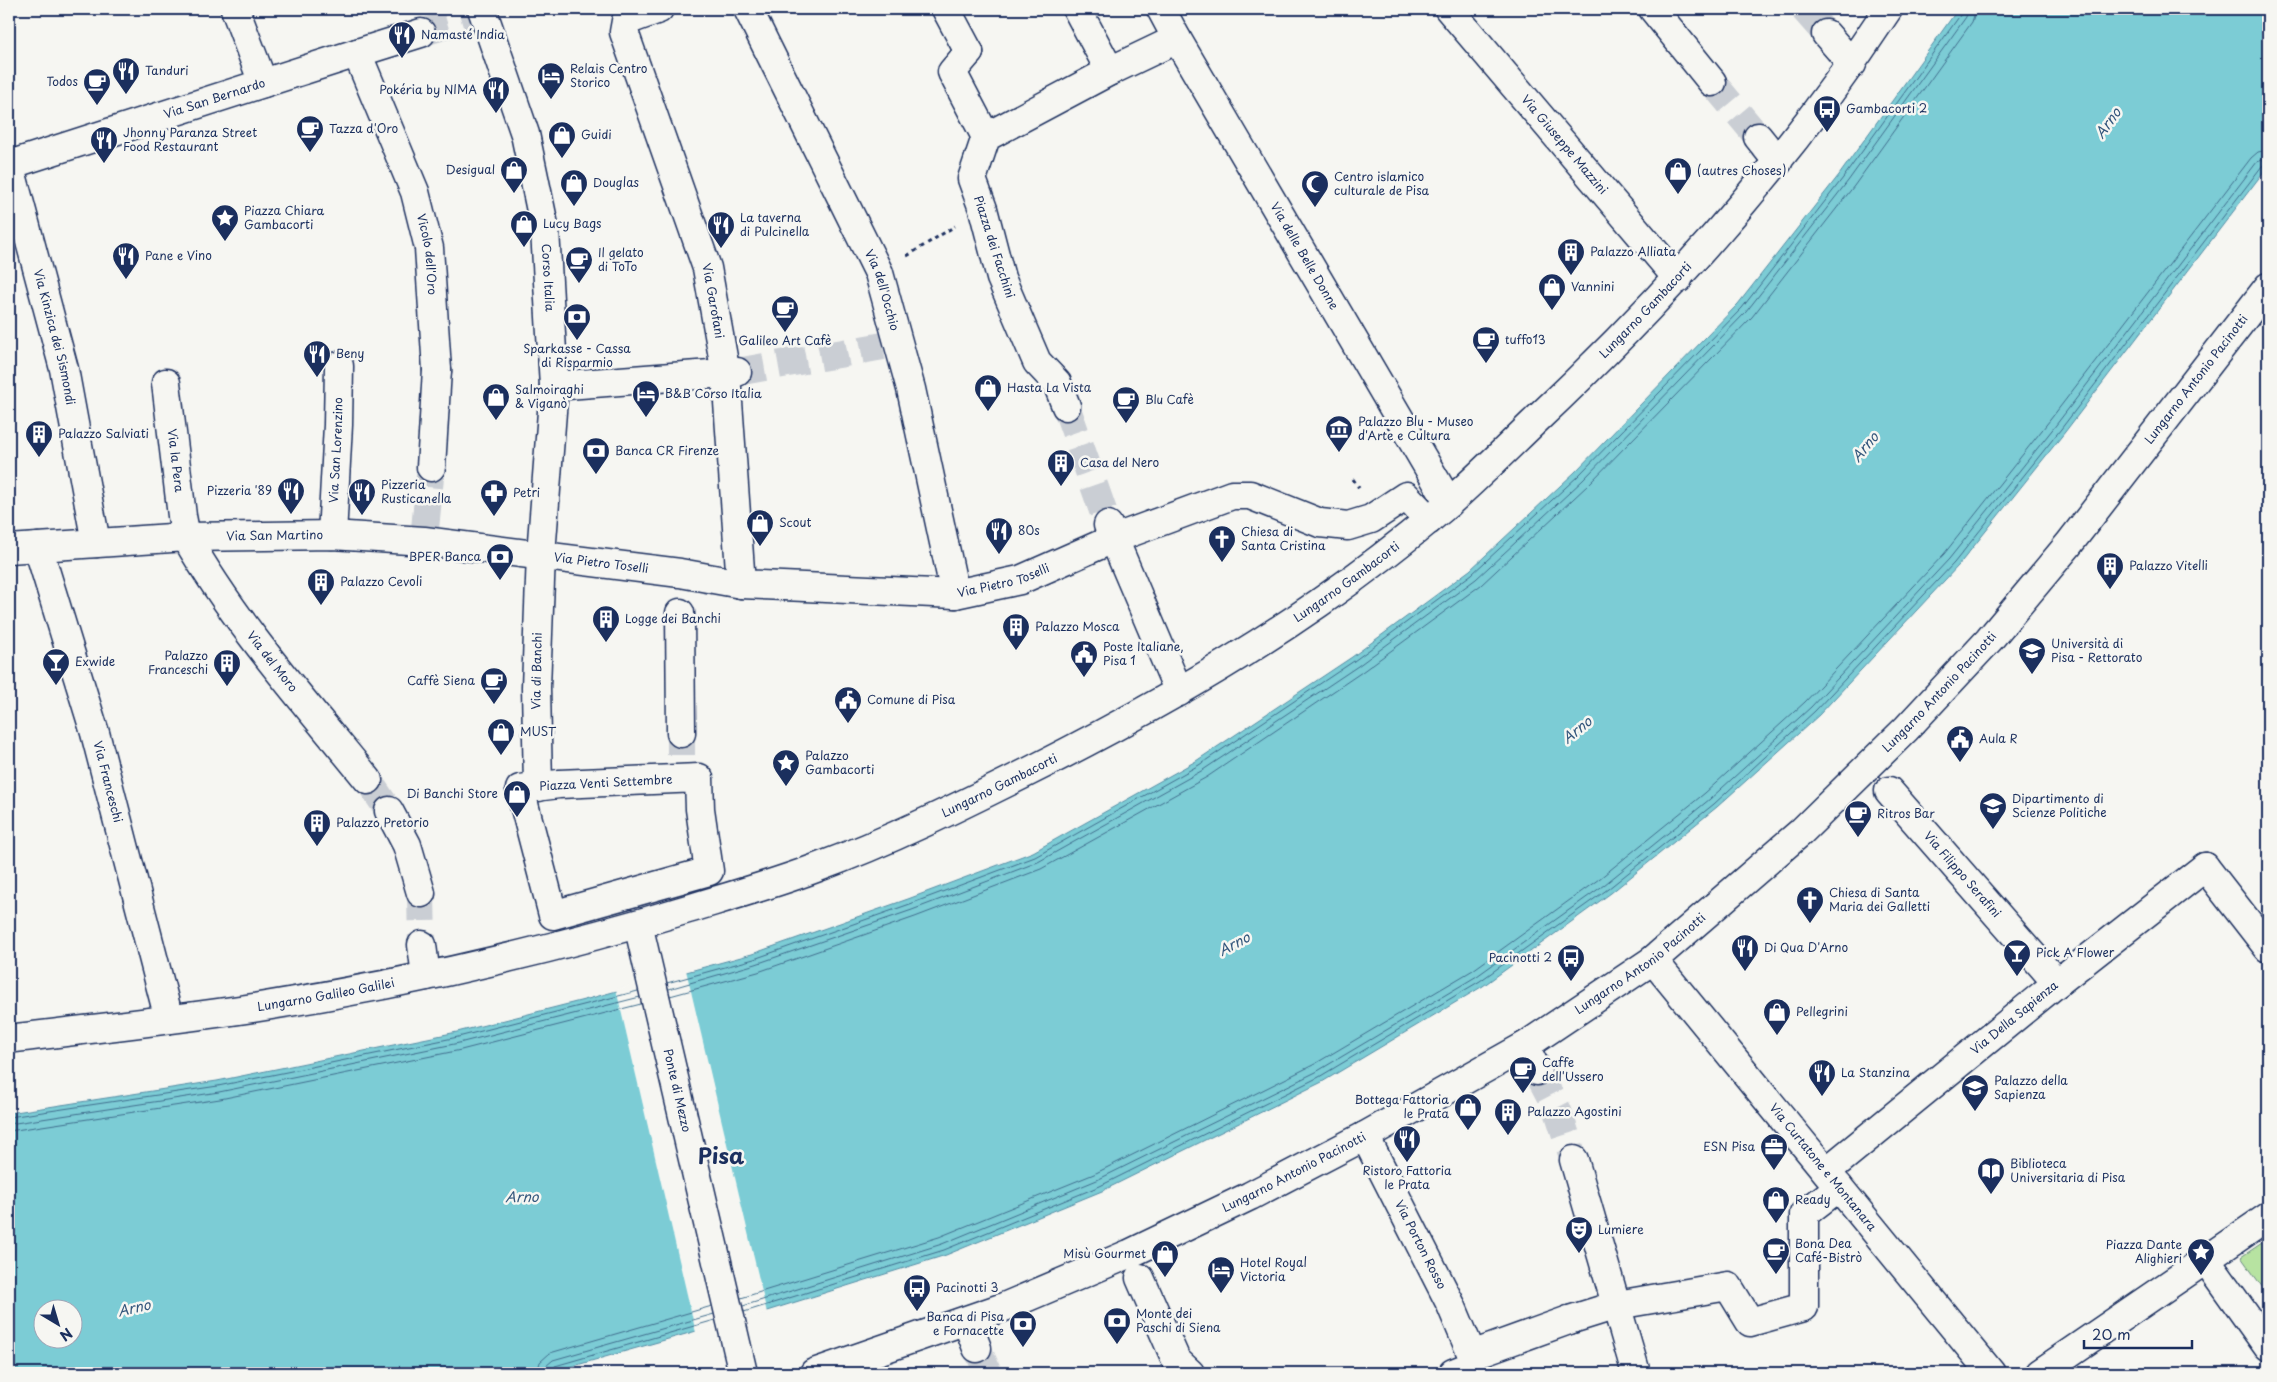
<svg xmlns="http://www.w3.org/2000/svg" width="2277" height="1382" font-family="'Playpen Sans',sans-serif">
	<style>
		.green { fill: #b7e3a1; stroke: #698980 }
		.water { fill: #7bccd5; stroke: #558da5; fill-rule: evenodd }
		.pier { fill: #f6f6f2 }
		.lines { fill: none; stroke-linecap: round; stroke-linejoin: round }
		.shore { stroke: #416e8e; stroke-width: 1 }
		.pedestrian-tunnel { stroke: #caced4; stroke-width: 28; stroke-dasharray: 28 14; stroke-linecap: butt }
		.minor-tunnel { stroke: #caced4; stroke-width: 28; stroke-dasharray: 28 14; stroke-linecap: butt }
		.pedestrian-casing { stroke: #1b2f5e; stroke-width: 31 }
		.minor-casing { stroke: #1b2f5e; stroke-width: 31 }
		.tertiary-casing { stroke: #1b2f5e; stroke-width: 31 }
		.path { stroke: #1b2f5e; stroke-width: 3; stroke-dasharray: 4 4; stroke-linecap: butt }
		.pedestrian { stroke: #f6f6f2; stroke-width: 28 }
		.minor { stroke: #f6f6f2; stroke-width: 28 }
		.tertiary { stroke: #f6f6f2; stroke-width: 28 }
		.labels { text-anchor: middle; stroke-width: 5; stroke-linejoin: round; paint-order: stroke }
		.poi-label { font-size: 12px; fill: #1b2f5e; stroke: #f6f6f2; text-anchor: start }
		.street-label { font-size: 12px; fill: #1b2f5e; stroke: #f6f6f2 }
		.water-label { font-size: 14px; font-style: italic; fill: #33567c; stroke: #f6f6f2 }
		.town-label { font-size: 22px; font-weight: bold; fill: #1b2f5e; stroke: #f6f6f2 }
	</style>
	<rect width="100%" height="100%" fill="#f6f6f2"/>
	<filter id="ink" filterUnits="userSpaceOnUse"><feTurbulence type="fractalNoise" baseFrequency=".02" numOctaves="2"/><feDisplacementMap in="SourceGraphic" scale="10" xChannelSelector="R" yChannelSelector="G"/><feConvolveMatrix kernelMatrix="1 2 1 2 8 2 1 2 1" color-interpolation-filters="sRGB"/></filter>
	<g filter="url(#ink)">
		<!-- green -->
		<polygon class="green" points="2268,1239 2268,1295 2241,1257"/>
		<!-- water -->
		<path class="water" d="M1958 9H2268V166L2065 432 1958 566 1819 715 1717 807 1611 893 1483 986 1322 1082 1102 1191 946 1255 770 1310 549 1373H9V1113L217 1081 457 1032 584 1000 752 954 908 899 1033 852 1196 761 1352 657 1470 570 1575 472 1738 304 1839 175ZM42 1310H72V1340H42Z"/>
		<!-- pier -->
		<polygon class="pier" points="686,970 767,1313 696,1333 616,989"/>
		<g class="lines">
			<!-- shore -->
			<g class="shore">
				<polyline points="667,983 754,959 910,904 1035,857 1199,765 1354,661 1472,574 1578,476 1742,308 1843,178 1961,14 1962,9"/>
				<polyline points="669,989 756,964 912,910 1038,862 1203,770 1358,666 1476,579 1583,480 1746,312 1848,181 1966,17 1968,9"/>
				<polyline points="670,996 758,972 915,917 1041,869 1207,777 1362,672 1481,585 1588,485 1752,317 1854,186 1972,22 1976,9"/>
				<polyline points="9,1117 218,1086 458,1037 638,991"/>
				<polyline points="9,1124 219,1092 459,1043 640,997"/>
				<polyline points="9,1131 220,1099 461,1050 641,1004"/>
				<polyline points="741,1298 939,1237 1094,1174 1313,1065 1473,970 1599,879 1705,793 1805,702 1944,554 2050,420 2251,158 2258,152 2268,150"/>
				<polyline points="743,1306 942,1244 1097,1180 1316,1072 1477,976 1604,885 1710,799 1811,707 1949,559 2056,425 2257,162 2268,158"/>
				<polyline points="744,1312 944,1250 1100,1186 1319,1077 1480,981 1608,889 1714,804 1815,711 1954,563 2061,429 2262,166 2268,164"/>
				<polyline points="537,1373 540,1362 550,1353 712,1306"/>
				<polyline points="545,1373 546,1366 553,1360 714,1314"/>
				<polyline points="551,1373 555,1366 715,1320"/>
			</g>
			<!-- pedestrian-tunnel -->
			<g class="pedestrian-tunnel">
				<polyline points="421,33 472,17"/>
				<polyline points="737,372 883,346"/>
				<polyline points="425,529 431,467"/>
				<polyline points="681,733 681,755"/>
				<polyline points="977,1348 988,1373"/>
			</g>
			<!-- minor-tunnel -->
			<g class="minor-tunnel">
				<polyline points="1804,9 1826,34"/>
				<polyline points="1712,82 1758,137"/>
				<polyline points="1066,406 1108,525"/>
				<polyline points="368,780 389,811"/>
				<polyline points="421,893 422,945"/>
				<polyline points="1537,1071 1558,1111 1574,1160"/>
			</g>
			<!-- pedestrian casing -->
			<g class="pedestrian-casing">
				<g id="pedestrian">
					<path id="s1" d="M482 9 525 134 545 230 554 386 541 554 536 687 538 787"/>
					<polyline points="946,9 969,52"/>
					<polyline points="1077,9 1110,71"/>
					<polyline points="1161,9 1177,39"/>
					<polyline points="357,53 421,33"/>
					<path id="s2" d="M166 383 182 516 186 537 332 535 424 541 680 573 741 584"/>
					<polyline points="554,386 737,372"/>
					<polyline points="431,467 437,370"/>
					<path id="s3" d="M332 535 338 425 339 366"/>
					<polyline points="1113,539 1232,495 1250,495 1320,523 1348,526 1371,519 1406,496 1429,520"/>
					<polyline points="680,613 681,733"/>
					<polygon points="699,778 700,809 709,871 553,915 520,789 559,784"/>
					<polyline points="2205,867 2268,948"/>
					<path id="s4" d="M1365 1136 1451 1305 1472 1355 1471 1366 1453 1373"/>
					<polyline points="2206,1260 2268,1347"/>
					<polyline points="1140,1278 1176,1360 1190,1373"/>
					<polyline points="1617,1305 1728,1286 1750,1322 1804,1307 1804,1214 1839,1187"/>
					<polyline points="967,1322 977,1348"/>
					<polyline points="1472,1355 1569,1320"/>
					<polyline points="2040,1373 2268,1217"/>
				</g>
			</g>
			<!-- minor casing -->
			<g class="minor-casing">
				<g id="minor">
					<polyline points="235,9 263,83"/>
					<path id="s5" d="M659 9 626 21 624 32 707 268 726 374 741 584 955 594 1020 580 1113 539"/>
					<path id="s6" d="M748 9 879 273 911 389 955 594"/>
					<path id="s7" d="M1449 9 1678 279"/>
					<polyline points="1653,9 1712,82"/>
					<polyline points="1826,34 1852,64"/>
					<polyline points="969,52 952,72 986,137"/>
					<polyline points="1758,137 1778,162"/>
					<path id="s8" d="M9 163 64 369 96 543"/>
					<path id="s9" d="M9 165 357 53 415 192 429 248 437 370"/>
					<path id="s10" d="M1066 406 1057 383 1037 362 1001 278 983 209 972 179 986 137 1110 71 1177 39 1449 503"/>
					<polyline points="1108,525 1179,692"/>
					<path id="s11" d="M38 547 95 733 169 1019"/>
					<path id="s12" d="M9 549 186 537C236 625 305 702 368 780"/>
					<path id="s13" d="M1889 791 2057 983"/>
					<polyline points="389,811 407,845 421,893"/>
					<polyline points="422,945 426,976"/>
					<path id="s14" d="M1653 960 1991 1373"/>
					<polyline points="1525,1046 1537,1071"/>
					<polyline points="1574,1160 1636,1373"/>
					<path id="s15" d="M1827 1171 2057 983 2205 867"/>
					<polyline points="1569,1320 1617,1305"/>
				</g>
			</g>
			<!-- tertiary casing -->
			<g class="tertiary-casing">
				<g id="tertiary">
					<path id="s16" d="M638 924 743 1373"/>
					<path id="s17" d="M9 1039C90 1029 172 1020 253 1008 400 985 546 952 688 909 731 896 774 884 816 868 890 841 960 806 1030 771 1130 721 1227 667 1319 603 1362 573 1404 541 1443 508 1474 481 1503 452 1533 423 1666 298 1788 162 1888 9"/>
					<path id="s18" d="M814 1373 1004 1307 1129 1254 1250 1196 1365 1136 1525 1046 1653 960 1801 832 1906 729 1989 640 2069 544 2268 287"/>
				</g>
			</g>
			<!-- path -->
			<g class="path">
				<polyline points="907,256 955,226"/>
				<polyline points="1353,479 1359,488"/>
			</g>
			<!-- pedestrian -->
			<use href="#pedestrian" class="pedestrian"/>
			<!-- minor -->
			<use href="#minor" class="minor"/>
			<!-- tertiary -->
			<use href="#tertiary" class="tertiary"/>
		</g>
	</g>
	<!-- icons -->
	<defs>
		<g id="restaurant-pin" transform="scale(1.4375)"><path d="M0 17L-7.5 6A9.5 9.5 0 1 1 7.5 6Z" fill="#1b2f5e" stroke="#f6f6f2"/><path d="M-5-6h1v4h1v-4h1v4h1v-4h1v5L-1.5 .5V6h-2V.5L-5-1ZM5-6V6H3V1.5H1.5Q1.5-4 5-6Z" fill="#fff"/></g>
		<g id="hotel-pin" transform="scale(1.4375)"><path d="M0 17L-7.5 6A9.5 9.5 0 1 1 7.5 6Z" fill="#1b2f5e" stroke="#f6f6f2"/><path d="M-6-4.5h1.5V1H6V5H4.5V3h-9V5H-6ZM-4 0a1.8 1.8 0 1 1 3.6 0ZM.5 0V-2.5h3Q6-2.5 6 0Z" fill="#fff"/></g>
		<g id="cafe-pin" transform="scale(1.4375)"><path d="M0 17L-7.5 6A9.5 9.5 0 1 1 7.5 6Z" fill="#1b2f5e" stroke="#f6f6f2"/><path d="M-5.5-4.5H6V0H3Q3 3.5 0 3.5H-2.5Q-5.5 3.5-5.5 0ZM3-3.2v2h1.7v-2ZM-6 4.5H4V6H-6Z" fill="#fff"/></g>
		<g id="bus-pin" transform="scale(1.4375)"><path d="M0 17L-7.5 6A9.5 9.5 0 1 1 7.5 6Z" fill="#1b2f5e" stroke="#f6f6f2"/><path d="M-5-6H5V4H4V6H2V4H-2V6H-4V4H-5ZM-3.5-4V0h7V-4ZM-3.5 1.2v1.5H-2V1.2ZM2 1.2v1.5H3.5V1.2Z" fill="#fff"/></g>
		<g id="shop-pin" transform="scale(1.4375)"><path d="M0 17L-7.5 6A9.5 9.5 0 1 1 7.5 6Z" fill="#1b2f5e" stroke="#f6f6f2"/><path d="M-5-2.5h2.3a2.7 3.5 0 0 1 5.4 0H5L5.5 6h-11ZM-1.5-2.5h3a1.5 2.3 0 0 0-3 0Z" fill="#fff"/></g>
		<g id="mosque-pin" transform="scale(1.4375)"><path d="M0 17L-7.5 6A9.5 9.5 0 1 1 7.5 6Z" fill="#1b2f5e" stroke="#f6f6f2"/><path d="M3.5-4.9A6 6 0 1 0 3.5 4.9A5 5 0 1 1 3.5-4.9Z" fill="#fff"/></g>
		<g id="sight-pin" transform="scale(1.4375)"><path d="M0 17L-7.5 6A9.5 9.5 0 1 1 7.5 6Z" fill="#1b2f5e" stroke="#f6f6f2"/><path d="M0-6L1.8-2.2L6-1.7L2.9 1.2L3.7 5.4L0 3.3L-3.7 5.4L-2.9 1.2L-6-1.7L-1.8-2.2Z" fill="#fff"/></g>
		<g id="building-pin" transform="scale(1.4375)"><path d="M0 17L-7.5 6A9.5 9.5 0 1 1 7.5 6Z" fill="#1b2f5e" stroke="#f6f6f2"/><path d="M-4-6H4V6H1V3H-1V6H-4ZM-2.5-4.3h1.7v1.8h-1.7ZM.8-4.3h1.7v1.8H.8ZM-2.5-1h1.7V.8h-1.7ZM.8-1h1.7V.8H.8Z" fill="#fff"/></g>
		<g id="bank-pin" transform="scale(1.4375)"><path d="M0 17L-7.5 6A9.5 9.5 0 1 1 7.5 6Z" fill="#1b2f5e" stroke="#f6f6f2"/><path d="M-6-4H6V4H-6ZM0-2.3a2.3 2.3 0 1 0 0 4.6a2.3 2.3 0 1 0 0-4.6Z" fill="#fff"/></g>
		<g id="museum-pin" transform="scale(1.4375)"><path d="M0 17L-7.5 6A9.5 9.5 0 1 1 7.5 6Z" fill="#1b2f5e" stroke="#f6f6f2"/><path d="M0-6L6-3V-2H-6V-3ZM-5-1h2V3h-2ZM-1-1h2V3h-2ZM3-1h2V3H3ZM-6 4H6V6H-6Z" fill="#fff"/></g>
		<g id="pharmacy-pin" transform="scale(1.4375)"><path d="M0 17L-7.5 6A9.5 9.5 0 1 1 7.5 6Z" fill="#1b2f5e" stroke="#f6f6f2"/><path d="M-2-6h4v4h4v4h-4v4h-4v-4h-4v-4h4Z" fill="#fff"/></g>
		<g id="church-pin" transform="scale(1.4375)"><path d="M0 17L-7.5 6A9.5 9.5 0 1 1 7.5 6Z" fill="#1b2f5e" stroke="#f6f6f2"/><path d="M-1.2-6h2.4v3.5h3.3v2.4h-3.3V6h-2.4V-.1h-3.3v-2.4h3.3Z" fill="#fff"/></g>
		<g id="university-pin" transform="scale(1.4375)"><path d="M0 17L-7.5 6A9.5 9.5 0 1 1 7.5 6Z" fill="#1b2f5e" stroke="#f6f6f2"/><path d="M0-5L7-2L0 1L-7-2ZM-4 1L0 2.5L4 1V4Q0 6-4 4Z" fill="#fff"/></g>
		<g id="civic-pin" transform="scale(1.4375)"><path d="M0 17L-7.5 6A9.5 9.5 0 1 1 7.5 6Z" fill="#1b2f5e" stroke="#f6f6f2"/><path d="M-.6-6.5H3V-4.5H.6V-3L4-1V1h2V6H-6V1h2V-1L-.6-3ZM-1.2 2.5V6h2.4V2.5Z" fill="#fff"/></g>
		<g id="bar-pin" transform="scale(1.4375)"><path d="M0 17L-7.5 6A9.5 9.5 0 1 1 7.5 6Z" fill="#1b2f5e" stroke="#f6f6f2"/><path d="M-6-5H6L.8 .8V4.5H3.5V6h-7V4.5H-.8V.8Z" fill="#fff"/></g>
		<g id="office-pin" transform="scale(1.4375)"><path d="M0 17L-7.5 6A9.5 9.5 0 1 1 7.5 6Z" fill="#1b2f5e" stroke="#f6f6f2"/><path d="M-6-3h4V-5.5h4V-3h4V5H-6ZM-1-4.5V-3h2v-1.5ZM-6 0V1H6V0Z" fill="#fff"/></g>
		<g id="library-pin" transform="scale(1.4375)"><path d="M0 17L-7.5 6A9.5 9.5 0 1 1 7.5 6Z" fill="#1b2f5e" stroke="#f6f6f2"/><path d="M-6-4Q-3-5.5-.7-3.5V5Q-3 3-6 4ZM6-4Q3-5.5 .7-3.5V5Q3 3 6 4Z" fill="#fff"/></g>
		<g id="theatre-pin" transform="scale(1.4375)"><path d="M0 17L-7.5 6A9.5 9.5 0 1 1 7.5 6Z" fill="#1b2f5e" stroke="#f6f6f2"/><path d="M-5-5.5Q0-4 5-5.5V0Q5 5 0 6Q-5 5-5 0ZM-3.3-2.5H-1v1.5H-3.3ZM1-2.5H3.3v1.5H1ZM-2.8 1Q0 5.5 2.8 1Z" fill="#fff"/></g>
	</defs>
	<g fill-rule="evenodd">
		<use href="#restaurant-pin" x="402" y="35"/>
		<use href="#restaurant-pin" x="126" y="71"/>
		<use href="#hotel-pin" x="551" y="76"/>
		<use href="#cafe-pin" x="97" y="82"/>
		<use href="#restaurant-pin" x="496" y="90"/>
		<use href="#bus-pin" x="1827" y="109"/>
		<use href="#cafe-pin" x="310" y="129"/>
		<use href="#shop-pin" x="562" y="135"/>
		<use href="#restaurant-pin" x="104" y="140"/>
		<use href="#shop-pin" x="514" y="170"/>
		<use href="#shop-pin" x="1678" y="171"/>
		<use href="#shop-pin" x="574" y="183"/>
		<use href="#mosque-pin" x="1315" y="184"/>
		<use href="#sight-pin" x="225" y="218"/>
		<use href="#shop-pin" x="524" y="224"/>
		<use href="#restaurant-pin" x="721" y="225"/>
		<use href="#building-pin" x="1571" y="252"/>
		<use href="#restaurant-pin" x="126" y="256"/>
		<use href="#cafe-pin" x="579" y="260"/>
		<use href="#shop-pin" x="1552" y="287"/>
		<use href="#cafe-pin" x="785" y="309"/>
		<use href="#bank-pin" x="577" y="317"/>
		<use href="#cafe-pin" x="1486" y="340"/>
		<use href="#restaurant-pin" x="317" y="354"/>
		<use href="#shop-pin" x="988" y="388"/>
		<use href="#hotel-pin" x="646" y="394"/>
		<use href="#shop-pin" x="496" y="397"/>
		<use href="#cafe-pin" x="1126" y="400"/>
		<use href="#museum-pin" x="1339" y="429"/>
		<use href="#building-pin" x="39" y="434"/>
		<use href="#bank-pin" x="596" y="451"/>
		<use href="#building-pin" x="1061" y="463"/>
		<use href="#restaurant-pin" x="291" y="491"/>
		<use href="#restaurant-pin" x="362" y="492"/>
		<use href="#pharmacy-pin" x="494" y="493"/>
		<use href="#shop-pin" x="760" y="523"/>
		<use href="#restaurant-pin" x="999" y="531"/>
		<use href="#church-pin" x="1222" y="539"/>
		<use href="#bank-pin" x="500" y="557"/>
		<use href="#building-pin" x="2110" y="566"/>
		<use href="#building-pin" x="321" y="582"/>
		<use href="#building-pin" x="606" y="619"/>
		<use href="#building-pin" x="1016" y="627"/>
		<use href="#university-pin" x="2032" y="651"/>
		<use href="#civic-pin" x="1084" y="654"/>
		<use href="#bar-pin" x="56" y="662"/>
		<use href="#building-pin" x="227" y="663"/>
		<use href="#cafe-pin" x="494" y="681"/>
		<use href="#civic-pin" x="848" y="700"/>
		<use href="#shop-pin" x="501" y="732"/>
		<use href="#civic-pin" x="1960" y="739"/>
		<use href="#sight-pin" x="786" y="763"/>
		<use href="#shop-pin" x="517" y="794"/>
		<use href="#university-pin" x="1993" y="806"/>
		<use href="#cafe-pin" x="1858" y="814"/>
		<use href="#building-pin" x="317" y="823"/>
		<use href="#church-pin" x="1810" y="900"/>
		<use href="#restaurant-pin" x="1745" y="948"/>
		<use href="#bar-pin" x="2017" y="953"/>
		<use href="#bus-pin" x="1571" y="958"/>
		<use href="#shop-pin" x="1777" y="1012"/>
		<use href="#cafe-pin" x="1523" y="1070"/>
		<use href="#restaurant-pin" x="1822" y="1073"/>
		<use href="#university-pin" x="1975" y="1088"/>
		<use href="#shop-pin" x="1468" y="1107"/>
		<use href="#building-pin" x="1508" y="1112"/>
		<use href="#restaurant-pin" x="1407" y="1139"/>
		<use href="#office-pin" x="1774" y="1147"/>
		<use href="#library-pin" x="1991" y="1171"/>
		<use href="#shop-pin" x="1776" y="1200"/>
		<use href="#theatre-pin" x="1579" y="1230"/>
		<use href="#cafe-pin" x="1776" y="1251"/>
		<use href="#sight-pin" x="2201" y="1252"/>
		<use href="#shop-pin" x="1165" y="1254"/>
		<use href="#hotel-pin" x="1221" y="1270"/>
		<use href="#bus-pin" x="917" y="1288"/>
		<use href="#bank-pin" x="1117" y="1321"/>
		<use href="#bank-pin" x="1023" y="1324"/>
	</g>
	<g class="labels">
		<!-- poi labels -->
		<g class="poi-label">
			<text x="421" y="39">Namasté India</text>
			<text x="570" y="73">Relais Centro<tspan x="570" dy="14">Storico</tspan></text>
			<text x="145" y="75">Tanduri</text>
			<text x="78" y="86" text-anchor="end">Todos</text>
			<text x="477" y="94" text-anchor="end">Pokéria by NIMA</text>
			<text x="1846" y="113">Gambacorti 2</text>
			<text x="329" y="133">Tazza d'Oro</text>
			<text x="123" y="137">Jhonny Paranza Street<tspan x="123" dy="14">Food Restaurant</tspan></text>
			<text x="581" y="139">Guidi</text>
			<text x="495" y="174" text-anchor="end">Desigual</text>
			<text x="1697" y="175">(autres Choses)</text>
			<text x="1334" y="181">Centro islamico<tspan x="1334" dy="14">culturale de Pisa</tspan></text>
			<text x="593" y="187">Douglas</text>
			<text x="244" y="215">Piazza Chiara<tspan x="244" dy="14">Gambacorti</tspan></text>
			<text x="740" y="222">La taverna<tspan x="740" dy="14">di Pulcinella</tspan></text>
			<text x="543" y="228">Lucy Bags</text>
			<text x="1590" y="256">Palazzo Alliata</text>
			<text x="598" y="257">Il gelato<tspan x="598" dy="14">di ToTo</tspan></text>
			<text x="145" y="260">Pane e Vino</text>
			<text x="1571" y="291">Vannini</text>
			<text x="1505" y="344">tuffo13</text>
			<text x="785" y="345" text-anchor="middle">Galileo Art Cafè</text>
			<text x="577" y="353" text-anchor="middle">Sparkasse - Cassa<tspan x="577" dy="14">di Risparmio</tspan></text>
			<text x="336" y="358">Beny</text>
			<text x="1007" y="392">Hasta La Vista</text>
			<text x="515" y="394">Salmoiraghi<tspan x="515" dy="14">&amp; Viganò</tspan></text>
			<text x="665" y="398">B&amp;B Corso Italia</text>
			<text x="1145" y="404">Blu Cafè</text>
			<text x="1358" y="426">Palazzo Blu - Museo<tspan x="1358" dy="14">d'Arte e Cultura</tspan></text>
			<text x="58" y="438">Palazzo Salviati</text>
			<text x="615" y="455">Banca CR Firenze</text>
			<text x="1080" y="467">Casa del Nero</text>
			<text x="381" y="489">Pizzeria<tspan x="381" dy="14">Rusticanella</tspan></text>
			<text x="272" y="495" text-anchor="end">Pizzeria '89</text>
			<text x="513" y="497">Petri</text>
			<text x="779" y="527">Scout</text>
			<text x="1018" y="535">80s</text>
			<text x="1241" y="536">Chiesa di<tspan x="1241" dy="14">Santa Cristina</tspan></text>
			<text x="481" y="561" text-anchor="end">BPER Banca</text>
			<text x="2129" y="570">Palazzo Vitelli</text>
			<text x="340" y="586">Palazzo Cevoli</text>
			<text x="625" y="623">Logge dei Banchi</text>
			<text x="1035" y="631">Palazzo Mosca</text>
			<text x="2051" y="648">Università di<tspan x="2051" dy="14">Pisa - Rettorato</tspan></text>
			<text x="1103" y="651">Poste Italiane,<tspan x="1103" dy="14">Pisa 1</tspan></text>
			<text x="208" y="660" text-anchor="end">Palazzo<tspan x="208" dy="14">Franceschi</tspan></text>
			<text x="75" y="666">Exwide</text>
			<text x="475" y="685" text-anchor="end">Caffè Siena</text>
			<text x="867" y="704">Comune di Pisa</text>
			<text x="520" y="736">MUST</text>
			<text x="1979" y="743">Aula R</text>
			<text x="805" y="760">Palazzo<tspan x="805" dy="14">Gambacorti</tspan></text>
			<text x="498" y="798" text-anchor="end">Di Banchi Store</text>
			<text x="2012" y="803">Dipartimento di<tspan x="2012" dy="14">Scienze Politiche</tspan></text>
			<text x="1877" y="818">Ritros Bar</text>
			<text x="336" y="827">Palazzo Pretorio</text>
			<text x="1829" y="897">Chiesa di Santa<tspan x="1829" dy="14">Maria dei Galletti</tspan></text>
			<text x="1764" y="952">Di Qua D'Arno</text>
			<text x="2036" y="957">Pick A Flower</text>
			<text x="1552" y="962" text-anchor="end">Pacinotti 2</text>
			<text x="1796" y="1016">Pellegrini</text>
			<text x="1542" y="1067">Caffe<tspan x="1542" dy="14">dell'Ussero</tspan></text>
			<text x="1841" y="1077">La Stanzina</text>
			<text x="1994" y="1085">Palazzo della<tspan x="1994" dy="14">Sapienza</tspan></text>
			<text x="1449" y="1104" text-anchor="end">Bottega Fattoria<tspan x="1449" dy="14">le Prata</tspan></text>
			<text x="1527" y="1116">Palazzo Agostini</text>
			<text x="1755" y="1151" text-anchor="end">ESN Pisa</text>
			<text x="2010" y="1168">Biblioteca<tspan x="2010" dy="14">Universitaria di Pisa</tspan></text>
			<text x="1407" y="1175" text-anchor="middle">Ristoro Fattoria<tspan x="1407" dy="14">le Prata</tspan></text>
			<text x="1795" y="1204">Ready</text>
			<text x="1598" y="1234">Lumiere</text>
			<text x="1795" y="1248">Bona Dea<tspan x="1795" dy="14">Café-Bistrò</tspan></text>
			<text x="2182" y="1249" text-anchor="end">Piazza Dante<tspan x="2182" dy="14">Alighieri</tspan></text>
			<text x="1146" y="1258" text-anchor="end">Misù Gourmet</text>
			<text x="1240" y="1267">Hotel Royal<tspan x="1240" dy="14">Victoria</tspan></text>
			<text x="936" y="1292">Pacinotti 3</text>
			<text x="1136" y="1318">Monte dei<tspan x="1136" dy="14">Paschi di Siena</tspan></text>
			<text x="1004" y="1321" text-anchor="end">Banca di Pisa<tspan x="1004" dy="14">e Fornacette</tspan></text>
		</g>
		<!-- street labels -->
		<g class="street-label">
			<text dy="4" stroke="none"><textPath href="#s9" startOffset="216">Via San Bernardo</textPath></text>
			<text dy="4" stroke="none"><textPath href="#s7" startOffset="178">Via Giuseppe Mazzini</textPath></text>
			<text transform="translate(994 247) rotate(72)" y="4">Piazza dei Facchini</text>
			<text dy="4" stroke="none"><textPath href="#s9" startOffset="580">Vicolo dell'Oro</textPath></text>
			<text dy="4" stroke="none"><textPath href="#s10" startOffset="759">Via delle Belle Donne</textPath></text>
			<text dy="4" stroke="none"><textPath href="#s1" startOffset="278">Corso Italia</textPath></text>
			<text dy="4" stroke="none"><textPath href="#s6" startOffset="312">Via dell'Occhio</textPath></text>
			<text dy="4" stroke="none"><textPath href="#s5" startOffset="330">Via Garofani</textPath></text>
			<text dy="4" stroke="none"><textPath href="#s17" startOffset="1836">Lungarno Gambacorti</textPath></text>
			<text dy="4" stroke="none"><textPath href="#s8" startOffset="180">Via Kinzica dei Sismondi</textPath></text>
			<text dy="4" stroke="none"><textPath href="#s18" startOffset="1736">Lungarno Antonio Pacinotti</textPath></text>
			<text dy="4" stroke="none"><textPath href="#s3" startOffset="85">Via San Lorenzino</textPath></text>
			<text dy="4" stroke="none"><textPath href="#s2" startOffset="78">Via la Pera</textPath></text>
			<text dy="4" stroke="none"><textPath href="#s2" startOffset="244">Via San Martino</textPath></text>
			<text dy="4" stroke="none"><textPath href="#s2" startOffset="572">Via Pietro Toselli</textPath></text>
			<text dy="4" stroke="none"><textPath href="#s5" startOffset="879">Via Pietro Toselli</textPath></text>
			<text dy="4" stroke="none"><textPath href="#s17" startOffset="1431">Lungarno Gambacorti</textPath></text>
			<text dy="4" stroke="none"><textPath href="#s12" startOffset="329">Via del Moro</textPath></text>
			<text transform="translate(537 671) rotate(-89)" y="4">Via di Banchi</text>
			<text dy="4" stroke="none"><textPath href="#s18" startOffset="1331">Lungarno Antonio Pacinotti</textPath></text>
			<text dy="4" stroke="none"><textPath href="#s11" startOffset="245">Via Franceschi</textPath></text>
			<text transform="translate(606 783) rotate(-3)" y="4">Piazza Venti Settembre</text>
			<text dy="4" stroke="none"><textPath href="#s17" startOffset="1028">Lungarno Gambacorti</textPath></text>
			<text dy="4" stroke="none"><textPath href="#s13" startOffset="111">Via Filippo Serafini</textPath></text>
			<text dy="4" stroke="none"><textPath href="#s18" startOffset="926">Lungarno Antonio Pacinotti</textPath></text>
			<text dy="4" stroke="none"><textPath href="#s17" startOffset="320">Lungarno Galileo Galilei</textPath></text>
			<text dy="4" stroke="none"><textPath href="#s15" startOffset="242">Via Della Sapienza</textPath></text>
			<text dy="4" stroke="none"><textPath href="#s16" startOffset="171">Ponte di Mezzo</textPath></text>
			<text dy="4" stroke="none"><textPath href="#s14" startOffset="268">Via Curtatone e Montanara</textPath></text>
			<text dy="4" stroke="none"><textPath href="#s18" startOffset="521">Lungarno Antonio Pacinotti</textPath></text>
			<text dy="4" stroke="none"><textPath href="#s4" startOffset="122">Via Porton Rosso</textPath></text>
		</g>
		<!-- water labels -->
		<g class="water-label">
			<text transform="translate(2108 123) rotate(-54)" y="5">Arno</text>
			<text transform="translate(1865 447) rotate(-50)" y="5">Arno</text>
			<text transform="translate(1577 730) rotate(-39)" y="5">Arno</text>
			<text transform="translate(1234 944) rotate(-28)" y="5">Arno</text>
			<text x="522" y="1202">Arno</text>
			<text transform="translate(134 1308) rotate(-13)" y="5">Arno</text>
		</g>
		<!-- town labels -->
		<g class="town-label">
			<text x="721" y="1164">Pisa</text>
		</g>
	</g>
	<!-- margin -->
	<rect width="2277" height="1382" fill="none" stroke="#f6f6f2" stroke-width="30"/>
	<rect x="15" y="15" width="2247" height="1352" fill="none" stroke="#1b2f5e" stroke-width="2" filter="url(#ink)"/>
	<!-- north arrow -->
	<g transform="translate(58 1324) rotate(142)"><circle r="24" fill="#f6f6f2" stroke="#9ea6b7"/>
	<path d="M0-4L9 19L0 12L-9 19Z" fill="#1b2f5e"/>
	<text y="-8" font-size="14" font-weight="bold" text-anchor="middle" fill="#1b2f5e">N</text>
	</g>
	<!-- scale -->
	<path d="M2084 1340v8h108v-8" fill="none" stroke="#1b2f5e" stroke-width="2.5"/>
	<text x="2092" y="1340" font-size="15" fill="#1b2f5e" stroke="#f6f6f2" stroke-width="4" paint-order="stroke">20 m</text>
</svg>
